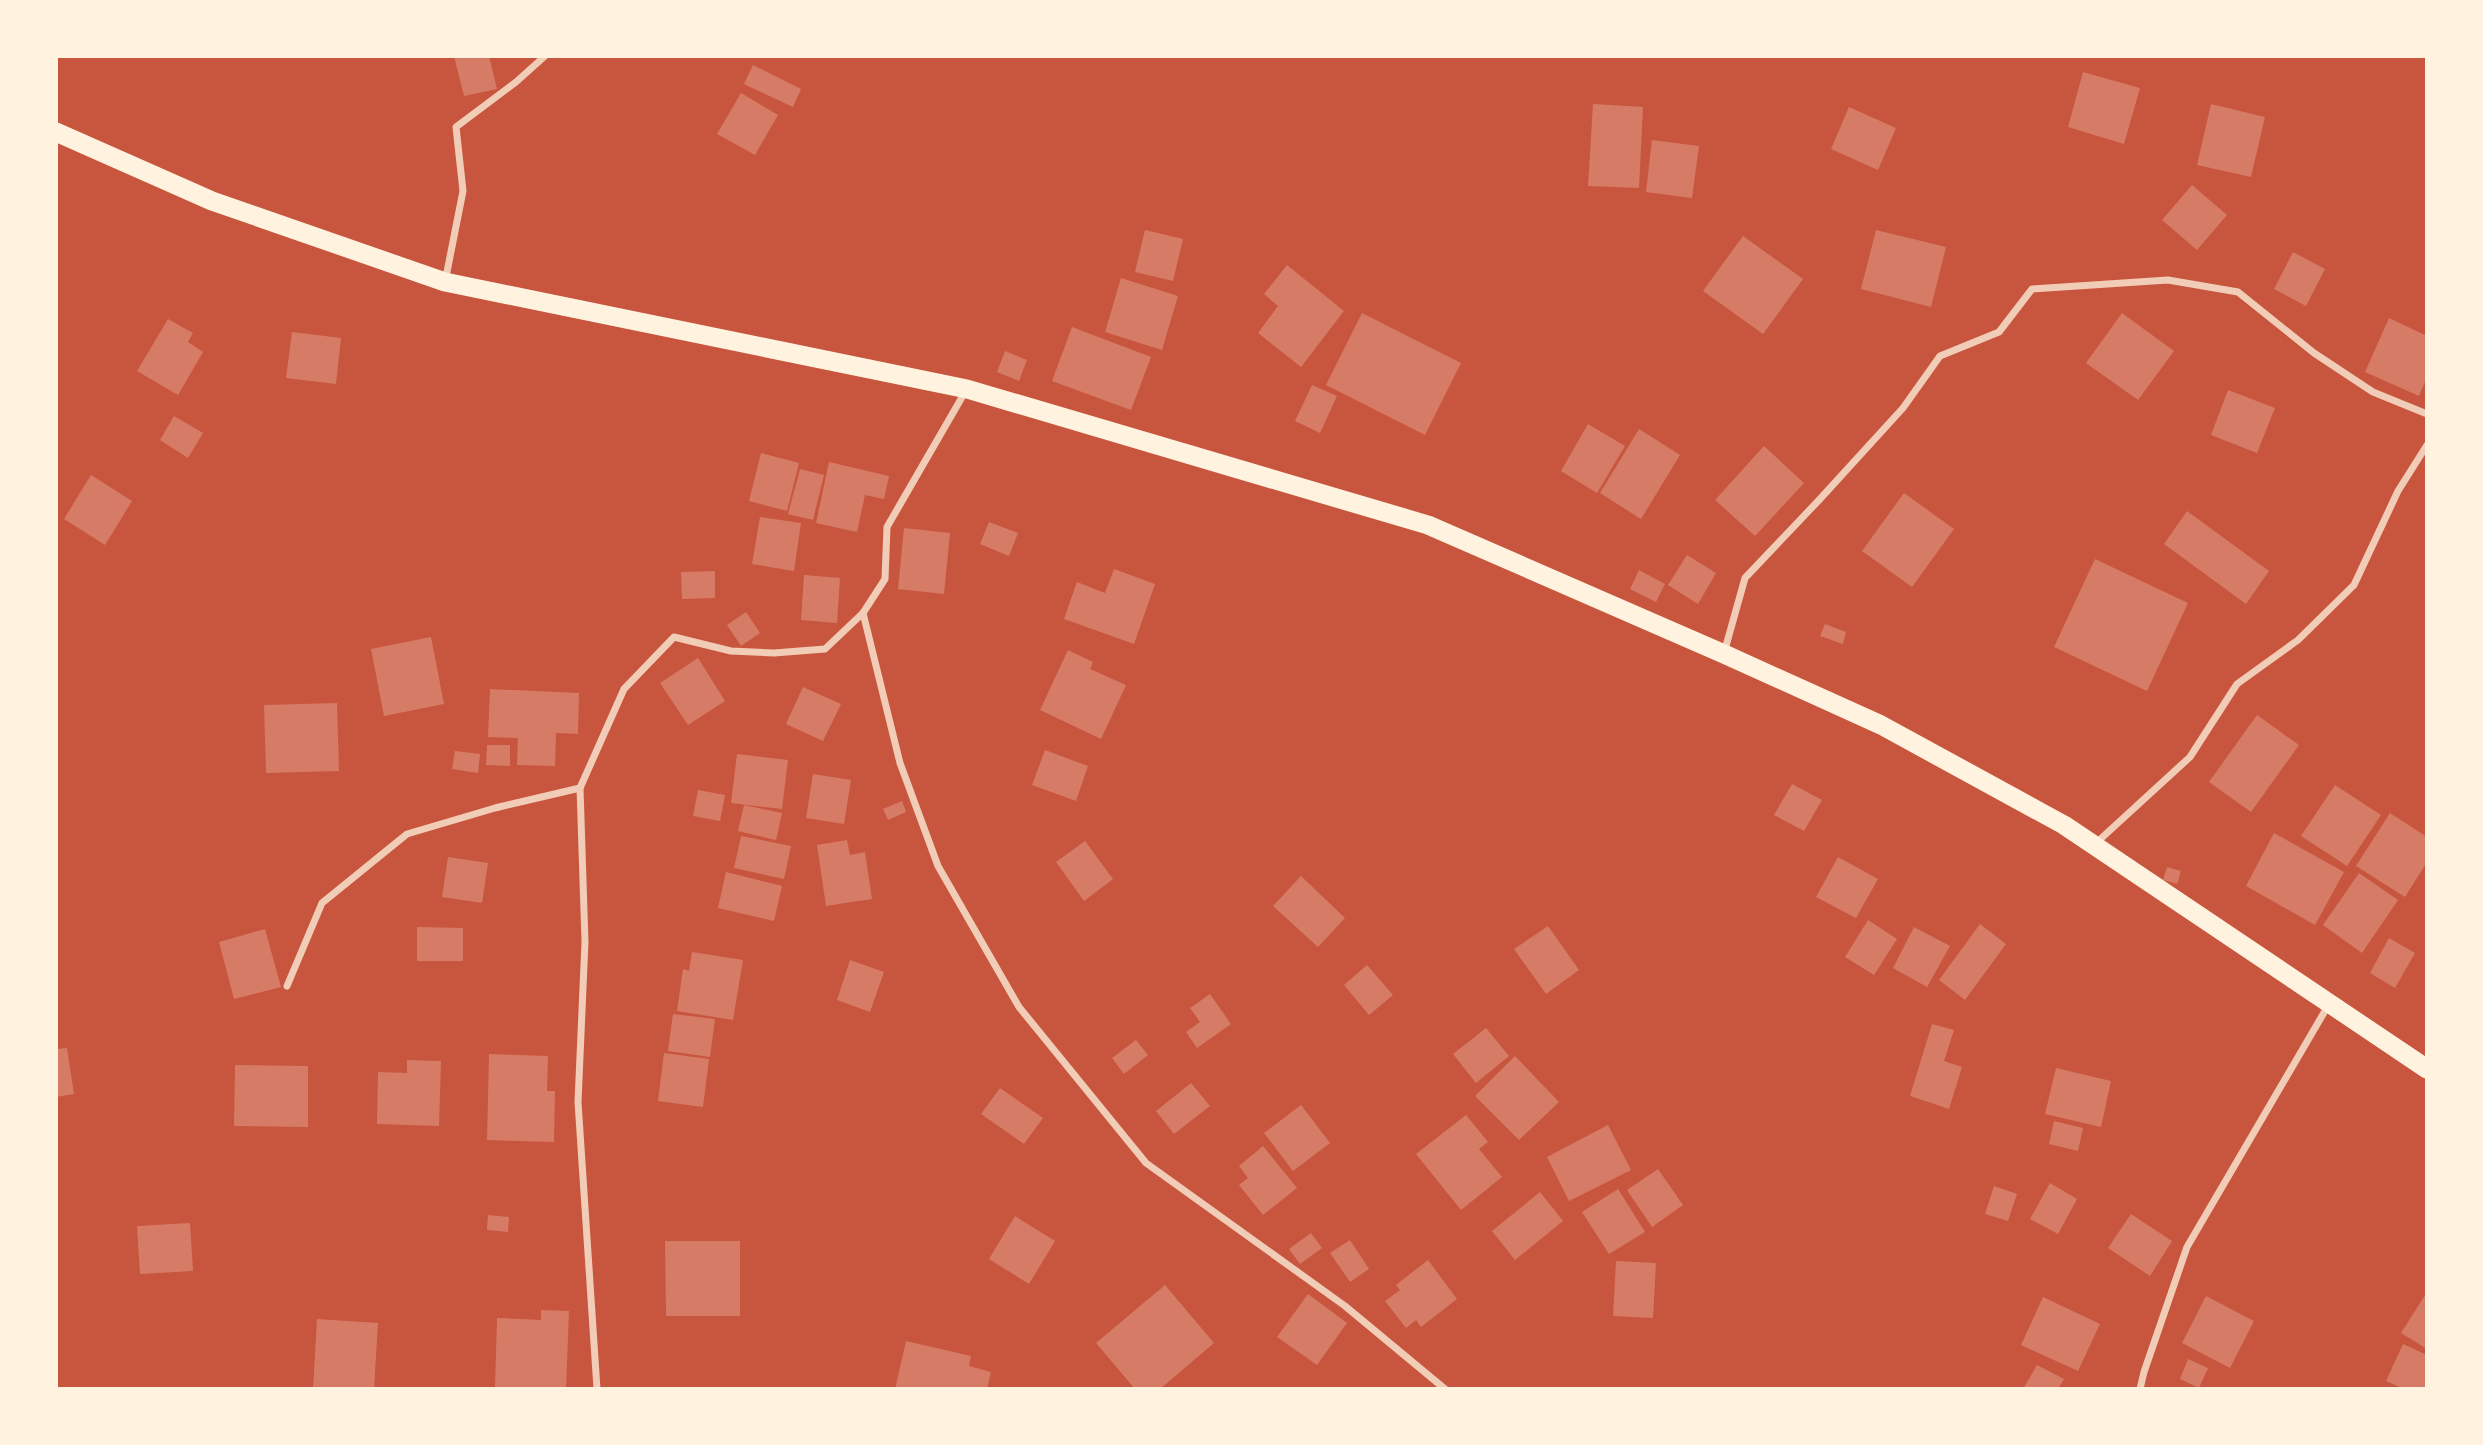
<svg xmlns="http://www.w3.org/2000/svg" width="2483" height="1445" font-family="'IBM Plex Serif',serif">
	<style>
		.building { fill: #d67c66 }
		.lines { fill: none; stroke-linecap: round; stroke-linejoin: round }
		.minor { stroke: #f1ccb7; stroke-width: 7 }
		.trunk { stroke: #fff3e0; stroke-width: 19 }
	</style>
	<rect width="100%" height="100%" fill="#c8553d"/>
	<!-- building -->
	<g class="building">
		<polygon points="454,56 489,56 497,89 464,96"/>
		<polygon points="753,65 801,89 793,107 744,84"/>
		<polygon points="2083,72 2140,88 2124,144 2068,127"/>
		<polygon points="741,93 778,115 755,155 717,134"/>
		<polygon points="1593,104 1643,107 1639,188 1588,186"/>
		<polygon points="2211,104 2265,117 2251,177 2197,165"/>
		<polygon points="1849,107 1896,128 1878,170 1831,149"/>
		<polygon points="1652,140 1699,146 1692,198 1646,192"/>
		<polygon points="2192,185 2227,215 2197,250 2162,220"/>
		<polygon points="1145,230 1183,239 1173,281 1135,272"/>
		<polygon points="1876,230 1946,247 1931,307 1861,289"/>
		<polygon points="1743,236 1803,279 1763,334 1703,291"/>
		<polygon points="2293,252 2325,269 2306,306 2274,289"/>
		<polygon points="1287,265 1344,311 1301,367 1258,333 1278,306 1264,294"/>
		<polygon points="1121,278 1178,296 1162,350 1105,332"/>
		<polygon points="1362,313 1461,363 1425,435 1326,385"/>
		<polygon points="2122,313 2174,351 2138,400 2086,363"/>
		<polygon points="2389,318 2427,336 2427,377 2419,396 2365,372"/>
		<polygon points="168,319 193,333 188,342 203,352 178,395 137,371"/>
		<polygon points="1072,327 1151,357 1131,410 1052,381"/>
		<polygon points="292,332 341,338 336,384 286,378"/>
		<polygon points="1005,351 1027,360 1019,381 997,372"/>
		<polygon points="1312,385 1337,396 1320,433 1295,421"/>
		<polygon points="2228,390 2275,408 2257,453 2211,435"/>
		<polygon points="174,416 203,433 188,458 160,440"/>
		<polygon points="1588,424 1625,446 1597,493 1561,471"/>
		<polygon points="1639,429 1680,455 1641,519 1600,493"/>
		<polygon points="1764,446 1804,483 1755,536 1715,500"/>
		<polygon points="761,453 799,463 787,511 749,501"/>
		<polygon points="829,462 889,476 884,499 865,495 857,532 816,523"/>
		<polygon points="800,469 824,475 813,520 788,514"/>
		<polygon points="91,475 132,501 105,545 64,519"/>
		<polygon points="1904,493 1954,529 1912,587 1862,551"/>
		<polygon points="2187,511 2269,571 2246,604 2164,544"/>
		<polygon points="760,517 801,523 794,571 752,564"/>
		<polygon points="989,522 1018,533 1009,556 980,544"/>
		<polygon points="904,528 950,533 944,594 898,589"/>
		<polygon points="1687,555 1716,573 1698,604 1668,585"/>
		<polygon points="2095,559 2188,603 2147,691 2054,647"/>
		<polygon points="1114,569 1155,584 1134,644 1064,619 1077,582 1105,593"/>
		<polygon points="1639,570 1665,584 1656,602 1630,589"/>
		<polygon points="715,571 715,598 682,599 681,572"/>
		<polygon points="804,575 840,578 837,623 801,620"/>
		<polygon points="746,612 760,633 741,646 727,625"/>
		<polygon points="1825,624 1846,632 1843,644 1820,636"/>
		<polygon points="431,637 444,704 384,716 371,649"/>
		<polygon points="1068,650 1093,662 1090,669 1126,685 1101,739 1040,710"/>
		<polygon points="698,658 725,701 688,725 660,683"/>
		<polygon points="803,687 841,704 823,741 786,724"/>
		<polygon points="490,689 579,693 578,734 556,733 555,766 517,765 518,738 488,737"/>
		<polygon points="337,703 339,771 266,773 264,705"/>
		<polygon points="2257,715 2299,745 2251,812 2209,782"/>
		<polygon points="487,745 510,745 510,766 486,765"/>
		<polygon points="1045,750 1088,766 1076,801 1032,785"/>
		<polygon points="455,751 480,754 478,773 452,769"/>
		<polygon points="737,754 788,760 782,809 731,803"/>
		<polygon points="813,774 851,780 844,824 806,818"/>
		<polygon points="1792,784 1822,800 1804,831 1774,815"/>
		<polygon points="2335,785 2381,815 2347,866 2301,836"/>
		<polygon points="698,790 725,795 720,821 693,816"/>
		<polygon points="902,801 906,812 888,820 883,809"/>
		<polygon points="744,805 782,813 776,840 738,831"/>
		<polygon points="2390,813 2427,837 2427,862 2405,897 2356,866"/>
		<polygon points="2274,833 2344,872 2315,925 2246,886"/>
		<polygon points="741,836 791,846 784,879 734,868"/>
		<polygon points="847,840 850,855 865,852 872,899 826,906 817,845"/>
		<polygon points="1085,841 1113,879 1084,901 1056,862"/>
		<polygon points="448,857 488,863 482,903 442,897"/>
		<polygon points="1838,857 1878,879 1856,918 1816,897"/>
		<polygon points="2167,867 2181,871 2177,884 2163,880"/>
		<polygon points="726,872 782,886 774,921 718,908"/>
		<polygon points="2359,873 2398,900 2362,953 2323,925"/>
		<polygon points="1301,876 1345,918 1318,947 1273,906"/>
		<polygon points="1868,920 1897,939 1874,975 1845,957"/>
		<polygon points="1980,924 2006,944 1965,1000 1939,980"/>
		<polygon points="1548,926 1579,970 1546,994 1514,949"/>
		<polygon points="417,927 463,928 463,961 417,961"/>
		<polygon points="1914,927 1950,946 1927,987 1893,968"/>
		<polygon points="265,929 281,987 234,999 219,942"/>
		<polygon points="2389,938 2415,953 2395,988 2370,973"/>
		<polygon points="692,952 743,960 733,1020 677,1011 683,969 689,971"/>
		<polygon points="850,960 884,972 870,1012 837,1000"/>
		<polygon points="1367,965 1393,995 1369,1015 1344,985"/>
		<polygon points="1210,994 1231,1024 1197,1048 1186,1032 1200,1022 1190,1008"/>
		<polygon points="673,1014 715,1019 710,1057 668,1051"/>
		<polygon points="1932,1024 1954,1030 1944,1061 1962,1067 1949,1109 1910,1096"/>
		<polygon points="1486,1028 1509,1056 1476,1083 1453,1054"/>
		<polygon points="1136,1040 1148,1055 1124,1074 1112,1058"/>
		<polygon points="67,1048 74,1094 56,1097 56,1049"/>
		<polygon points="664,1053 709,1059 703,1107 658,1101"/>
		<polygon points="489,1054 548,1056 547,1091 555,1091 554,1142 487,1140"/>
		<polygon points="1515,1056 1559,1102 1519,1140 1475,1096"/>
		<polygon points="407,1060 441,1061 439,1126 377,1124 378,1072 407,1073"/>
		<polygon points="235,1065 308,1066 308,1127 234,1126"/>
		<polygon points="2056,1068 2111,1081 2101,1127 2045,1114"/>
		<polygon points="1191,1083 1210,1106 1174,1134 1156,1111"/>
		<polygon points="1000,1088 1043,1118 1024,1144 981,1114"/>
		<polygon points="1301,1105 1330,1143 1293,1171 1264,1133"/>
		<polygon points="1466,1115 1488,1142 1479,1149 1502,1177 1461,1210 1416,1154"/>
		<polygon points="2054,1121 2083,1128 2078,1151 2049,1144"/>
		<polygon points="1608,1125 1631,1170 1569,1201 1547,1157"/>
		<polygon points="1263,1146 1297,1188 1263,1215 1239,1185 1248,1178 1239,1166"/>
		<polygon points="1658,1169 1683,1205 1652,1227 1627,1190"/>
		<polygon points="2050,1183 2077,1199 2058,1234 2030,1219"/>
		<polygon points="1994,1186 2017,1194 2008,1221 1985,1214"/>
		<polygon points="1618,1189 1645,1232 1609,1254 1582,1212"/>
		<polygon points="1540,1192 1563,1221 1515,1260 1492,1231"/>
		<polygon points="2131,1214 2172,1241 2150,1276 2108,1248"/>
		<polygon points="488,1215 509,1217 508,1232 487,1230"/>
		<polygon points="1015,1216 1055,1241 1029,1284 989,1259"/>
		<polygon points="190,1223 193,1271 140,1274 137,1226"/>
		<polygon points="1311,1233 1322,1248 1300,1264 1289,1249"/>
		<polygon points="1350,1240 1369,1269 1350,1282 1330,1253"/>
		<polygon points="665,1241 740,1241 740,1316 666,1316"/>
		<polygon points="1428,1260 1457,1299 1421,1327 1416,1320 1406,1328 1385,1301 1400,1290 1396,1285"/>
		<polygon points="1616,1261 1656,1263 1653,1318 1613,1316"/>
		<polygon points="1165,1285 1214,1343 1160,1389 1135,1389 1096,1343"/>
		<polygon points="2427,1292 2427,1349 2401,1333"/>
		<polygon points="1308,1294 1347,1323 1317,1365 1277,1337"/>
		<polygon points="2206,1296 2254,1321 2230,1368 2182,1343"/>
		<polygon points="2043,1297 2100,1324 2078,1371 2021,1345"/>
		<polygon points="541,1310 569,1311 566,1389 495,1387 497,1318 541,1320"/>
		<polygon points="317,1319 378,1323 374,1389 313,1389"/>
		<polygon points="906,1341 971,1356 969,1366 991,1372 987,1389 895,1389"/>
		<polygon points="2403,1344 2427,1355 2426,1389 2404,1389 2386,1381"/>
		<polygon points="2188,1359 2208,1368 2199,1388 2180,1379"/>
		<polygon points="2037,1365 2064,1379 2058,1389 2023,1389"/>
	</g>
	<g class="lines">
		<!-- minor -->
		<g class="minor">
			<polyline points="445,282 463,191 456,127 516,82 545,56"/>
			<polyline points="863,613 900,763 938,866 1019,1007 1146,1163 1345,1306 1445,1389"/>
			<polyline points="1724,653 1745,578 1820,499 1903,408 1940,356 1999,332 2032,289 2168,280 2238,292 2314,353 2373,392 2427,414"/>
			<polyline points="2095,844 2190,757 2237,684 2298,640 2354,585 2398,491 2427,445"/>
			<polyline points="287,986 322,903 407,834 495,808 580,788"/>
			<polyline points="597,1389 578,1102 585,942 580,788 624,689 674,637 731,651 774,653 825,649 863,613 885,579 887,527 965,392"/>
			<polyline points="2140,1389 2144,1372 2187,1247 2329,1004"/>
		</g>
		<!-- trunk -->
		<polyline class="trunk" points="56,132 212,201 445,282 967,389 1428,525 1724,654 1881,725 2064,825 2427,1069"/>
	</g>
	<!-- border -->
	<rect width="2483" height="1445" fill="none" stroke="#fff3e0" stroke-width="116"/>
</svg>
